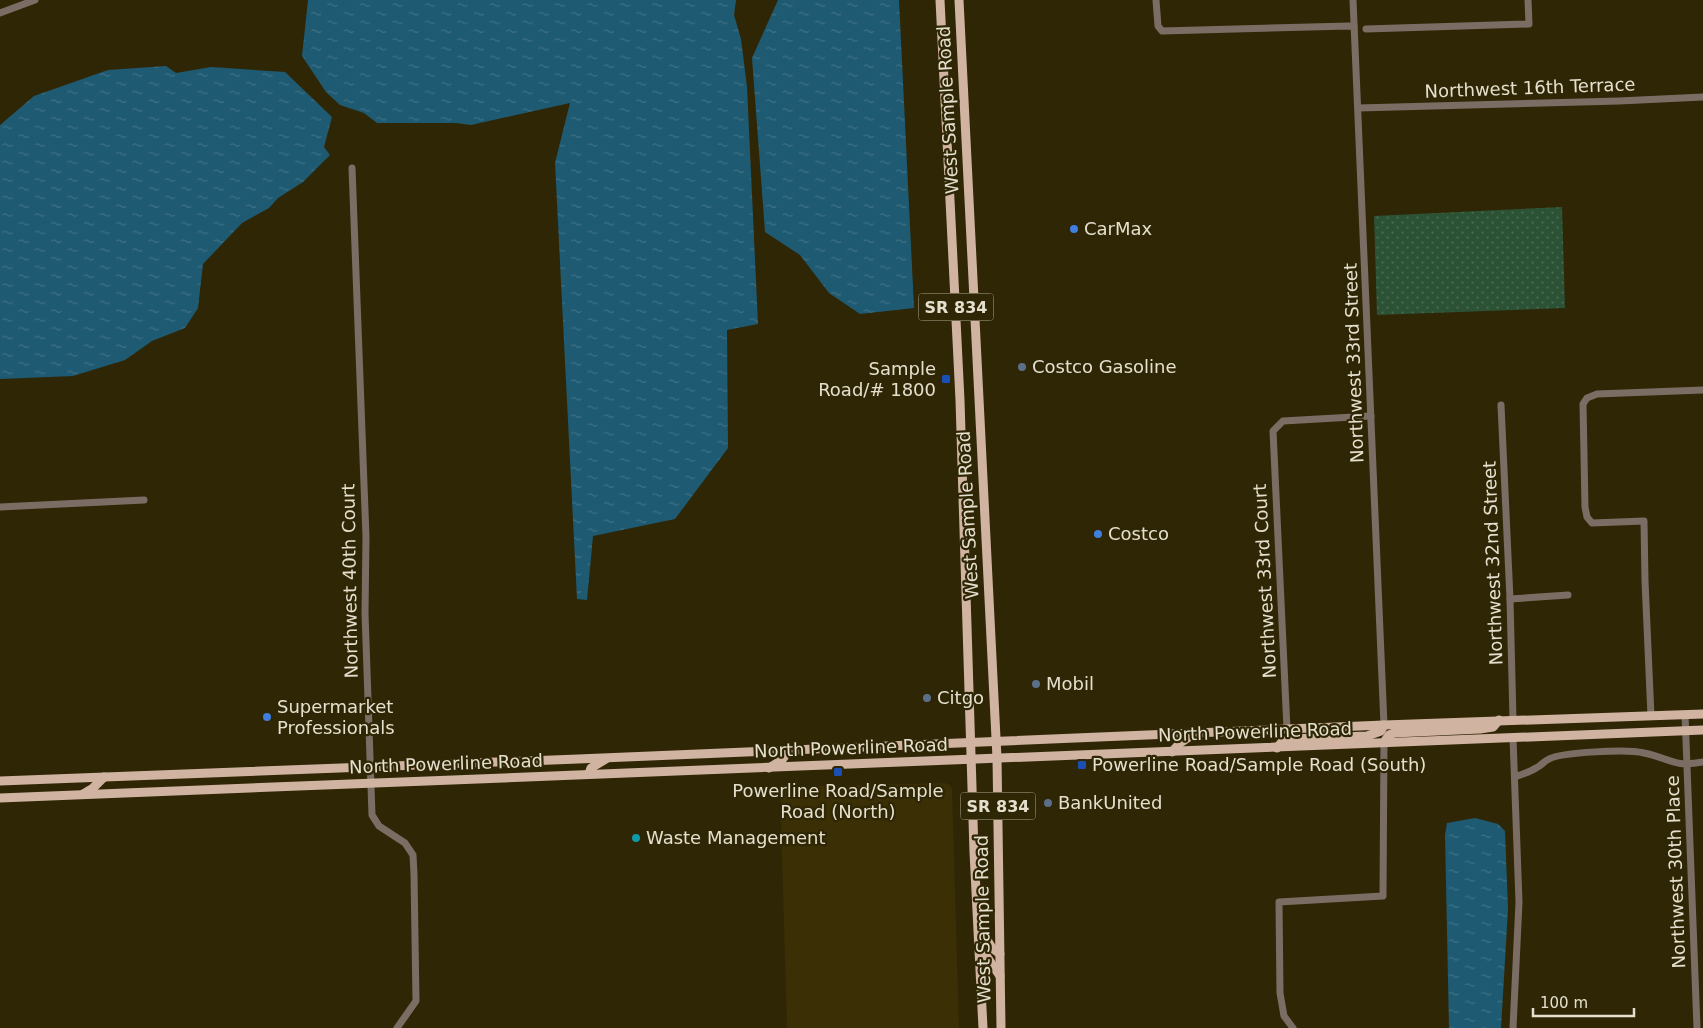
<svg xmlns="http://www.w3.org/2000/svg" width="1703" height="1028" font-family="'DejaVu Sans',sans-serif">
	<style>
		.built { fill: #3a2f05 }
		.grass { fill: url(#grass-dots) }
		.water { fill: url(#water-ripples) }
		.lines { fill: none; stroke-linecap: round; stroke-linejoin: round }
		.minor { stroke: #7b6d64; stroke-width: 7 }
		.major { stroke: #d0b4a1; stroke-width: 9 }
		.shop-dot { fill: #3f7fe0; stroke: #2f2606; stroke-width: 2 }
		.service-dot { fill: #5c6f8a; stroke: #2f2606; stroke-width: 2 }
		.transit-dot { fill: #1a4fb4; stroke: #2f2606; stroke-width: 2 }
		.culture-dot { fill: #0f9aa8; stroke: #2f2606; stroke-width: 2 }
		.labels { text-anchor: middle; stroke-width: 4.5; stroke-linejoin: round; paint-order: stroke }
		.shield { fill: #2f2606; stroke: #aea892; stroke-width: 1 }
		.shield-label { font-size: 16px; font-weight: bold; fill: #e5e0ce }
		.street-label { font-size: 18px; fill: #e5e0ce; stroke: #2f2606 }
		.poi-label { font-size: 18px; fill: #e5e0ce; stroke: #2f2606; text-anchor: start }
	</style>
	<defs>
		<pattern id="grass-dots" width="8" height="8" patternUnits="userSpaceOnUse" patternTransform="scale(1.25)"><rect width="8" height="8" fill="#2c5235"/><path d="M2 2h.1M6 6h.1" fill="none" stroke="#4a6b51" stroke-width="1.8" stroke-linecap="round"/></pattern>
		<pattern id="water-ripples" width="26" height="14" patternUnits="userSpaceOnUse" patternTransform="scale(1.25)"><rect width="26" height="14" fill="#1e5a72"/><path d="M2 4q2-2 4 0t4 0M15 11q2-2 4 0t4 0" fill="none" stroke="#3f7185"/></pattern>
	</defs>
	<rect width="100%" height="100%" fill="#2f2606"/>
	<!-- built -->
	<polygon class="built" points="945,783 950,785 952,789 959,1028 787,1028 780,787"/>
	<!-- grass -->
	<polygon class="grass" points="1562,207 1565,308 1377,315 1374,216"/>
	<!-- water -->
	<g class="water">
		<polygon points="308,0 736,0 734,15 741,39 747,87 758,324 727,330 728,448 675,519 593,536 587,600 577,599 555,163 570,103 471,125 456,123 377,123 364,113 340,105 326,92 302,56"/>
		<polygon points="778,0 899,0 914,308 860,314 829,293 800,255 765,232 752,58"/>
		<polygon points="166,66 176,73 211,67 285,72 332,117 324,147 330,155 303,182 278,198 269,208 242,223 203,264 198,308 185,328 152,341 125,360 73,376 0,379 0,125 34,96 108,70"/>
		<polygon points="1475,818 1498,824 1505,831 1508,909 1501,1028 1449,1028 1445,835 1447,823"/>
	</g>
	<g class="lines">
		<!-- minor -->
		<g class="minor">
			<polyline points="1156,0 1158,26 1162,31 1349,26 1354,27"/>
			<polyline points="1353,0 1384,725"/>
			<polyline points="0,13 35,0"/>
			<polyline points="1366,29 1529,24 1528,0"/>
			<polyline points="1358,108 1619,101 1703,97"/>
			<polyline points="352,168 366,537 365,613 372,815 379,826 405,843 413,855 414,874 416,1001 397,1028"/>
			<polyline points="1501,405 1510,599 1513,720"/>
			<polyline points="0,507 144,500"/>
			<polyline points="1510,599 1568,595"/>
			<polyline points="1685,714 1697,1028"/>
			<polyline points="1651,716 1645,581 1644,521 1592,523 1587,517 1585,507 1583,404 1587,398 1597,394 1703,390"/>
			<polyline points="1287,729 1273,431 1283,421 1371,416"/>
			<path d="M1515 777C1522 774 1530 772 1536 768 1541 766 1544 761 1549 759 1562 752 1628 749 1644 753 1670 758 1673 768 1703 762"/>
			<polyline points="1293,1028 1284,1016 1280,993 1279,902 1383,896 1384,742"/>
			<polyline points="1513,1028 1519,902 1513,738"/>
		</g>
		<!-- major -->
		<g class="major">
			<polyline points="940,0 960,400 974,852 983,1028"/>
			<polyline points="959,0 997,758 1001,1028"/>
			<polyline points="1384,742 1389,735 1394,733 1480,729 1493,727 1499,720"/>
			<polyline points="1277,748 1282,742 1291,739 1367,736 1381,731 1384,725"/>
			<polyline points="1172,752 1180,743 1195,733"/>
			<polyline points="769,768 782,760 789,750"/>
			<polyline points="589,774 591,768 606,759"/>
			<polyline points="0,781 578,759 1384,725 1703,714"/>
			<polyline points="83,794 93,788 104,777"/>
			<polyline points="0,798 1703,730"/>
			<polyline points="980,929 992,948 1000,954"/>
			<polyline points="980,952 987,957 1000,976"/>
		</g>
	</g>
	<!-- markers -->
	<g class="shop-dot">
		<circle cx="1074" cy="229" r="5"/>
		<circle cx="1098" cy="534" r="5"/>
		<circle cx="267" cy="717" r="5"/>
	</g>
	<g class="service-dot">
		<circle cx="1022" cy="367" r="5"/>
		<circle cx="1036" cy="684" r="5"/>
		<circle cx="927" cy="698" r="5"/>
		<circle cx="1048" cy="803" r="5"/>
	</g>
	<g class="transit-dot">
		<rect x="941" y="374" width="10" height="10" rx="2.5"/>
		<rect x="1077" y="760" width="10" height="10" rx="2.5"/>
		<rect x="833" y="767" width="10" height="10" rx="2.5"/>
	</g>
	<circle class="culture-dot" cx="636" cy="838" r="5"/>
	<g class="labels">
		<!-- shield labels -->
		<g class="shield">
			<rect x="918.5" y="293.5" width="75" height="27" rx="4"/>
			<rect x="960.5" y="792.5" width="75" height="27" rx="4"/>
		</g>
		<g class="shield-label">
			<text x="956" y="313">SR 834</text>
			<text x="998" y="812">SR 834</text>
		</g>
		<!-- street labels -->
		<g class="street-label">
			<text transform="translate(1530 88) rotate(-2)" y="6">Northwest 16th Terrace</text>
			<text transform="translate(948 110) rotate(-93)" y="6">West Sample Road</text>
			<text transform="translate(1354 363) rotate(-92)" y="6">Northwest 33rd Street</text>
			<text transform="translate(968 515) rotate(-93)" y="6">West Sample Road</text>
			<text transform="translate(1493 563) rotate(-92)" y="6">Northwest 32nd Street</text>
			<text transform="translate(350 581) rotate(-91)" y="6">Northwest 40th Court</text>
			<text transform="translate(1265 581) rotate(-93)" y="6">Northwest 33rd Court</text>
			<text transform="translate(1255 732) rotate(-2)" y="6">North Powerline Road</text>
			<text transform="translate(851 748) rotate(-2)" y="6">North Powerline Road</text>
			<text transform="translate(446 764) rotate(-2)" y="6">North Powerline Road</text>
			<text transform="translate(1676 872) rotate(-92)" y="6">Northwest 30th Place</text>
			<text transform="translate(983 919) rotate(-91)" y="6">West Sample Road</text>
		</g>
		<!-- poi labels -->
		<g class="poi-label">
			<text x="1084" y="235">CarMax</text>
			<text x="1032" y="373">Costco Gasoline</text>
			<text x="936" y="375" text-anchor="end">Sample<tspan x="936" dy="21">Road/# 1800</tspan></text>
			<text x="1108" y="540">Costco</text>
			<text x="1046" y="690">Mobil</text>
			<text x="937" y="704">Citgo</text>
			<text x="277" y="713">Supermarket<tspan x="277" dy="21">Professionals</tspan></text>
			<text x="1092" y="771">Powerline Road/Sample Road (South)</text>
			<text x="838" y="797" text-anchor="middle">Powerline Road/Sample<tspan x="838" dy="21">Road (North)</tspan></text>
			<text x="1058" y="809">BankUnited</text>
			<text x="646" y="844">Waste Management</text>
		</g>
	</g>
	<!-- scale -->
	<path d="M1533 1008v8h101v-8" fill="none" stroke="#e5e0ce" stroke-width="2.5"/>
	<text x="1540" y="1008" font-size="15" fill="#e5e0ce" stroke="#2f2606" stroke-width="4" paint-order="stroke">100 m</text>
</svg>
